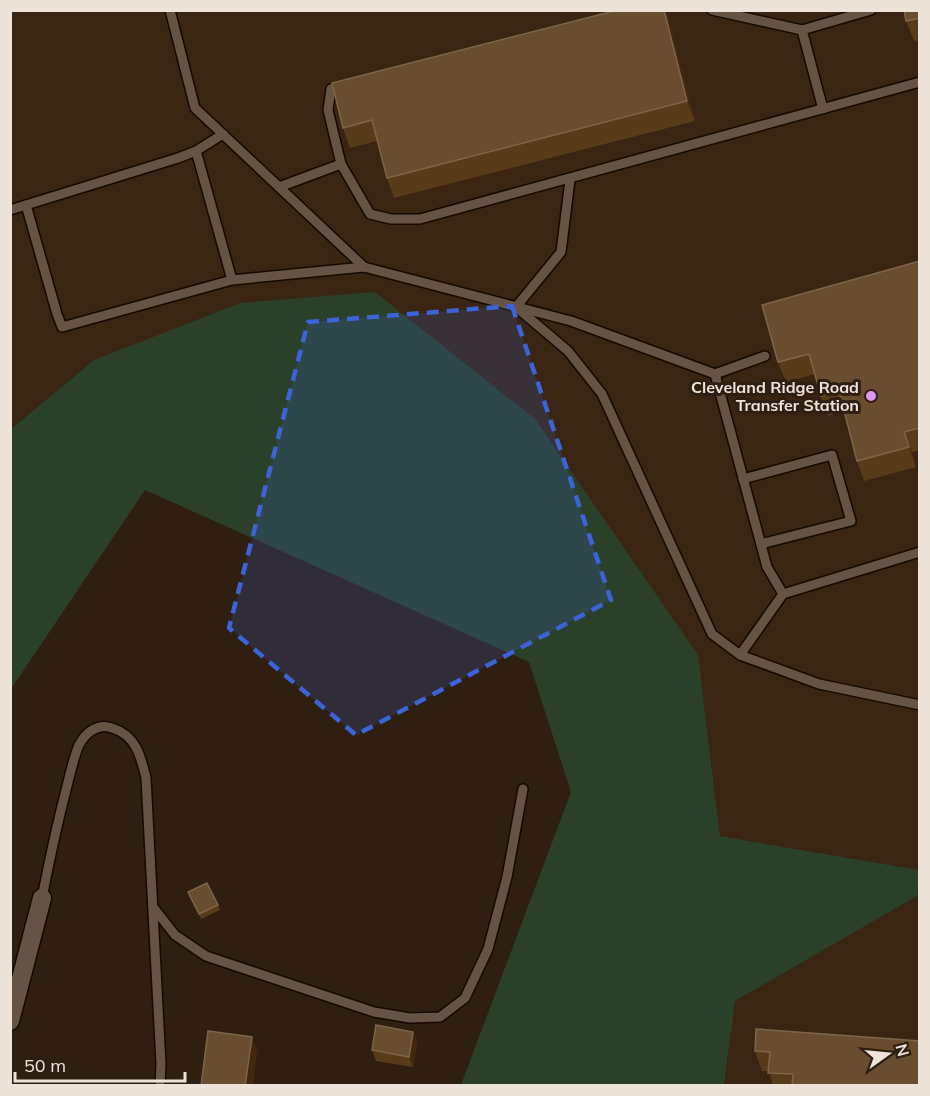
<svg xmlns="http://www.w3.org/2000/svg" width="930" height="1096" font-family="Mulish,sans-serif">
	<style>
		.built { fill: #392511 }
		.green { fill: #2a4028 }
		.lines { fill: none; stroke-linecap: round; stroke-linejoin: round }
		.service-casing { stroke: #150900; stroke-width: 12 }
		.minor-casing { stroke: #150900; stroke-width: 21 }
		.service { stroke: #655444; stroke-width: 9 }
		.minor { stroke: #655444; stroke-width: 18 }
		.wall { fill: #583c1a }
		.shaded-wall { fill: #41290e }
		.building { fill: #684e2f; stroke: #7d654a; stroke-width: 1.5 }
		.marked { fill: #3c64d8; fill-opacity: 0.2; stroke: #3c64d8; stroke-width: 4.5; stroke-dasharray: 12 8; stroke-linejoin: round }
		.poi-dot { fill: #de98f2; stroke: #2e1f11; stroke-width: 2 }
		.labels { text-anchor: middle; stroke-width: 6; stroke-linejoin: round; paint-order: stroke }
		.poi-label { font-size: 16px; font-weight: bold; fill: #ede3d9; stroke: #2e1f11; text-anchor: end }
	</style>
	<rect width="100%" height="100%" fill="#2e1f11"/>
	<!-- built -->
	<g class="built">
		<polygon points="11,11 919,11 919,870 720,836 698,655 94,360 11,429"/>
		<polygon points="919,895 919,1085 724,1086 735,1001"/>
	</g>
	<!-- green -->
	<polygon class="green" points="375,292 535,419 698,655 720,836 919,870 919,895 735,1001 724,1085 461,1085 571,792 529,662 145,490 11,689 11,429 94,360 240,303"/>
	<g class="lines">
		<!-- service casing -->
		<g class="service-casing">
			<g id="service">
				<polyline points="170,10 195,108 364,267 571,321 715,374 765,356"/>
				<polyline points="712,10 802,30"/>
				<polyline points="823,109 802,30 871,10"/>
				<polyline points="223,134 196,151 178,158 26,205 57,314 62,327 232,280 364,267"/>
				<polyline points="196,151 232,280"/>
				<polyline points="341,164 370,214 391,219 420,219 920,82"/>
				<polyline points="570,180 561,252 516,307 568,351 602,394 712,634 740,655 819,684 920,705"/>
				<polyline points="279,187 341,164 328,110 331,89 344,86"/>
				<polyline points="10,210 26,205"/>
				<polyline points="715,374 767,567 783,594"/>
				<polyline points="743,479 832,455 851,521 761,544"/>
				<polyline points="740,655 783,594 920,552"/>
				<path d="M42 898C49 862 57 825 66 790 70 775 73 759 79 745 86 732 98 723 112 728 136 735 141 757 146 778L161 1064 160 1086"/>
				<polyline points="153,907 175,935 206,956 374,1012 410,1018 440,1017 465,998 488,949 507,877 523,789"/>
			</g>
		</g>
		<!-- minor casing -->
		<g class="minor-casing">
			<polyline id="minor" points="10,1021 42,898"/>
		</g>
		<!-- service -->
		<use href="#service" class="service"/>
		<!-- minor -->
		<use href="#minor" class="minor"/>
	</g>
	<!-- wall -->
	<g class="wall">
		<polygon points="920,10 920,40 914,41 906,21"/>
		<polygon points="669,19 695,121 394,198 387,178 377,141 350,148 343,128"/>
		<polygon points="920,261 920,450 912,452 916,467 864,481 857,461 844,411 828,416 821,396 815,374 786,382 778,362"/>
		<polygon points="188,892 218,905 220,910 201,919"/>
		<polygon points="756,1029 920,1086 773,1086 769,1071 762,1071 755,1051"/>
		<polygon points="413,1032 417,1042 413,1067 376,1061 372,1050"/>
	</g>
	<!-- shaded-wall -->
	<g class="shaded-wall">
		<polygon points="664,10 665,10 669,19 695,121 687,101"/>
		<polygon points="904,432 912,452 916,467 909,447"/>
		<polygon points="413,1032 417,1042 413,1067 409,1057"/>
		<polygon points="252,1037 257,1052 253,1086 245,1086"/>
	</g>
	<!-- building -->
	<g class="building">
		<polygon points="618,10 664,10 687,101 387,178 372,120 343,128 332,83"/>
		<polygon points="904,10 920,10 920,18 906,21"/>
		<polygon points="920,261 920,428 904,432 909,447 857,461 839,391 821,396 809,354 778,362 762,305"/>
		<polygon points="207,883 218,905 199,914 188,892"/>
		<polygon points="376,1025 413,1032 409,1057 372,1050"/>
		<polygon points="756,1029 920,1041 920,1086 792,1086 793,1074 768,1073 770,1052 755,1051"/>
		<polygon points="208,1031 252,1037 245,1086 201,1086"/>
	</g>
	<!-- marked area -->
	<path class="marked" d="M512 306 611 600 356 735 229 628 308 322Z"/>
	<!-- markers -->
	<circle class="poi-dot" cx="871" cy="396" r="6"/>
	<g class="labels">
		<!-- poi labels -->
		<g class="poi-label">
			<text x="859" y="393">Cleveland Ridge Road<tspan x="859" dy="18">Transfer Station</tspan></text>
		</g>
	</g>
	<!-- border -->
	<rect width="930" height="1096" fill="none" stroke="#ede3d9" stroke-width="24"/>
	<!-- north arrow -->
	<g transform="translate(888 1054) rotate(75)" stroke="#2e1f11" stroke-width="4.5" paint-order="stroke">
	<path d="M0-4.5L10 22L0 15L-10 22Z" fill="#ede3d9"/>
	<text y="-9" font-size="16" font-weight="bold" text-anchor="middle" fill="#ede3d9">N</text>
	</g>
	<!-- scale -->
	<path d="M15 1072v9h170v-9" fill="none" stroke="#ede3d9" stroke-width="3"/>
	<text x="24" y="1072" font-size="18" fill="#ede3d9" stroke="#2e1f11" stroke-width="4.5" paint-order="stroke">50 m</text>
</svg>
